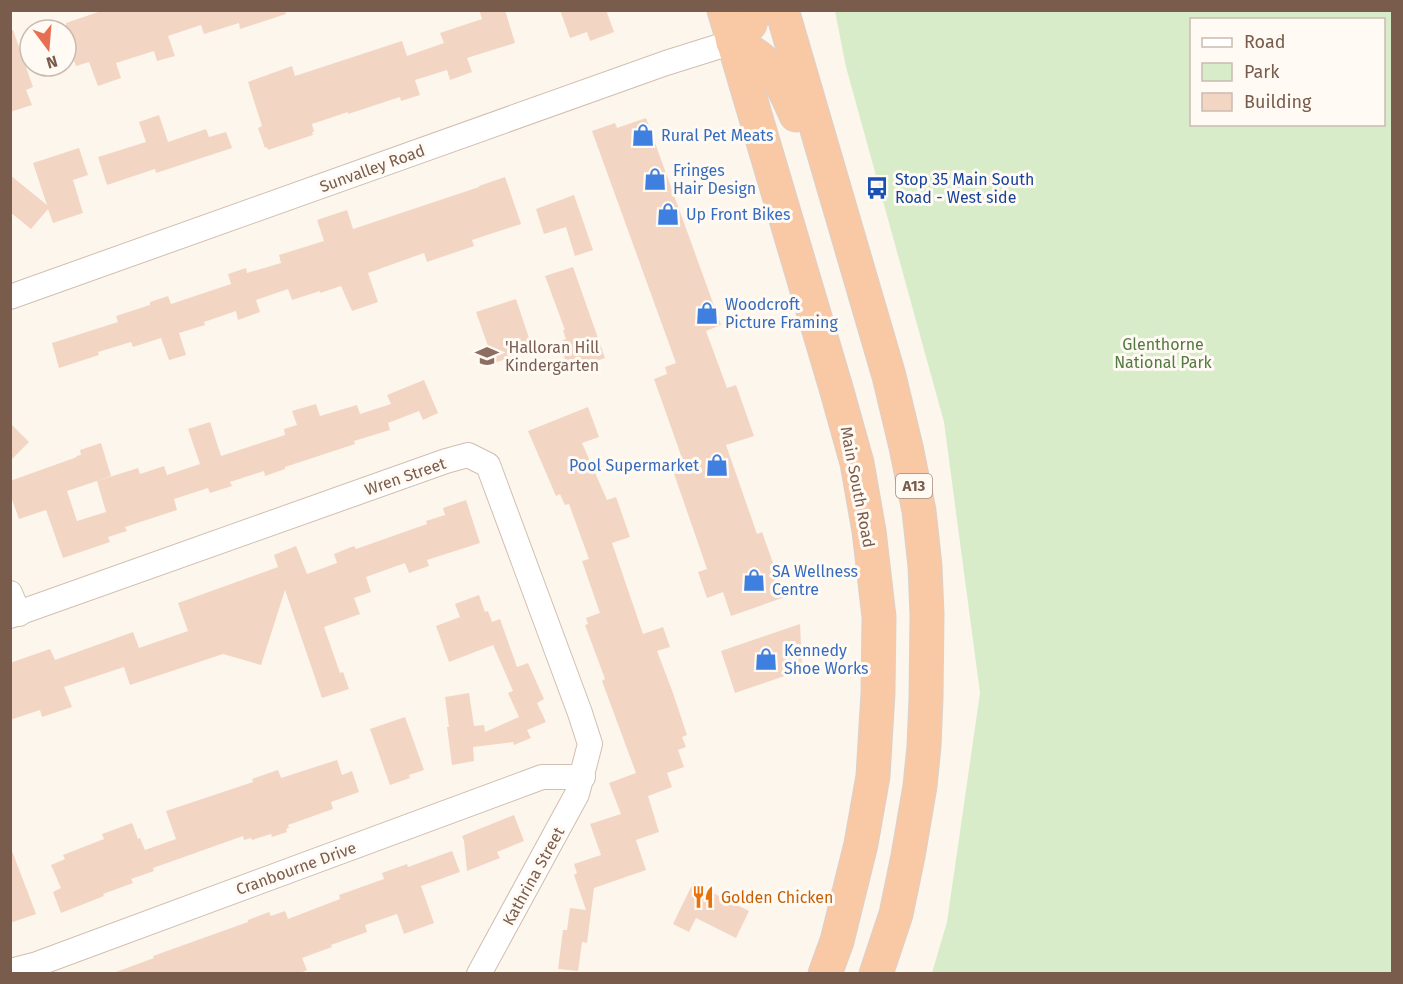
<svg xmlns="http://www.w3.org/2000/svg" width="1403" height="984" font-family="'Fira Sans',sans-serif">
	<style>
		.green { fill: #d8ecc9; fill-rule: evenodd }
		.building { fill: #f3d5c3; fill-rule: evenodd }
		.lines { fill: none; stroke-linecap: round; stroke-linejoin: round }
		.minor-casing { stroke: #d1beb0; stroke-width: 26 }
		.trunk-casing { stroke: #dad1cd; stroke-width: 35 }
		.minor { stroke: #fff; stroke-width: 24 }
		.trunk { stroke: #f9c8a4; stroke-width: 33 }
		.labels { text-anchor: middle; stroke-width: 6; stroke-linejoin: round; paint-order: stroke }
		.shield { fill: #fffaf3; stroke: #a28b7f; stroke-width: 1.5 }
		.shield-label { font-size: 15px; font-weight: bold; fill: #7a5c4d }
		.shop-label { font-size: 16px; fill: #366cbe; stroke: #fffaf3; text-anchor: start }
		.street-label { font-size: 16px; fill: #7a5c4d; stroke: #fffaf3 }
		.transit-label { font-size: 16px; fill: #164399; stroke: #fffaf3; text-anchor: start }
		.park-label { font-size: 16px; fill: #537a41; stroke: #fffaf3 }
		.education-label { font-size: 16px; fill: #785e54; stroke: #fffaf3; text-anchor: start }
		.food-label { font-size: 16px; fill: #c56008; stroke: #fffaf3; text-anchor: start }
	</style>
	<rect width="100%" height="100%" fill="#fdf6ec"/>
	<!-- green -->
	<path class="green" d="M835 11H1392V973H932L947 922 980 693 944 422 846 67ZM1192 20H1384V124H1192Z"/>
	<!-- building -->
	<g class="building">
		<polygon points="104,10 285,10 286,14 240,29 239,23 204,34 201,25 168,36 175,56 157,61 154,51 116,63 121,78 98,86 89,62 76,66 70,49 66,51 66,23"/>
		<polygon points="479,10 505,10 515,43 467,58 472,72 450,80 447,70 415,80 420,95 401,101 400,97 348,114 348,112 312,124 314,132 312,132 313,135 268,150 267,147 265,148 258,128 262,126 248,82 292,66 295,76 402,41 407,56 444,43 440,33 482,19"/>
		<polygon points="560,10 606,10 614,32 590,41 587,32 570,38"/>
		<polygon points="10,30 13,30 33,87 26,90 32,105 10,112"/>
		<polygon points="159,115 168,142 206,129 209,137 226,132 232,148 156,173 155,169 107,185 98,157 146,142 139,122"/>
		<polygon points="646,118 721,325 706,331 727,388 736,385 754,436 726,445 757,534 762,532 785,597 731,616 723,592 707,598 698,572 707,569 671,465 683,461 654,379 667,374 665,367 676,363 592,131 615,123 617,128"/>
		<polygon points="79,148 88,175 73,180 83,213 53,223 48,209 31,229 10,212 10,175 47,205 33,163"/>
		<polygon points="505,177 521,224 472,240 474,246 427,262 424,253 368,273 378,302 352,311 341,286 320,293 320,291 292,300 288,289 256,300 260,312 238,320 236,311 204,322 205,325 179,333 186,355 169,360 161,338 133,347 131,342 98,352 99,355 59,368 52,343 118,322 116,316 150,305 150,302 168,296 171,304 231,284 228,274 246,268 247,273 281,263 279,255 324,241 317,220 347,210 353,229 479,187 479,186"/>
		<polygon points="574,195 593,250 575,256 566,227 544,234 536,209"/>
		<polygon points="573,267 605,358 569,371 559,342 566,339 563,330 565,330 545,276"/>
		<polygon points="516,299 533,350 494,363 476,312"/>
		<path d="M424 380 438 413 423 420 419 411 388 423 390 430 354 441 355 444 285 467V469L265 476 264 471 230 482 232 486 210 493 208 488 174 499 177 510 125 527 127 531 108 537 110 542 63 558 46 510 19 519 10 494V481L77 457 76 456 81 455 80 450 101 443 111 476 97 481 138 468 140 474 164 466 167 475 200 464 188 429 210 422 221 456 285 435 284 429 297 425 292 411 316 404 320 416 357 405 360 414 391 404 387 395ZM97 481 106 512 77 521 67 491Z"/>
		<polygon points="588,407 599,437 582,443 607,500 616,497 630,537 612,543 643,634 663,627 670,647 657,651 673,693 687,735 682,737 686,747 678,750 684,767 667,773 672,787 648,796 659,832 636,840 646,870 594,888 587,943 582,942 578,971 558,969 563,930 567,930 570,908 586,910 574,875 577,873 574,864 601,855 590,824 621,814 609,783 636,773 602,681 605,679 585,625 588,624 586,618 600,613 582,561 589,559 569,504 565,505 560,494 556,496 528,431"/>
		<polygon points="10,423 29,442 10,461"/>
		<polygon points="466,500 480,543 427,560 429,566 409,573 405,563 366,577 371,592 354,598 360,614 324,627 340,673 343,672 349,689 322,698 285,590 261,665 223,654 130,685 124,667 64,687 72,707 42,717 40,710 10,720 10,663 50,649 55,660 133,632 139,648 188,631 178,603 278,567 274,555 296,546 307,574 337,563 334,554 354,546 356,549 427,524 426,521 445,515 443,508"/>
		<polygon points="479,595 485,612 488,611 492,622 500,619 517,667 528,663 544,699 537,703 546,722 527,730 531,738 514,745 513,742 473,747 474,761 452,765 447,727 449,727 445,697 469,693 474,726 484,725 485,732 519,717 508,693 513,691 493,645 449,662 436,626 460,617 455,604"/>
		<polygon points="800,624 802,670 735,693 721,651"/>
		<polygon points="405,717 424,770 409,775 410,778 390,785 370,729"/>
		<polygon points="337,760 342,775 352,771 359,792 331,802 333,809 288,825 289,828 286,829 287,832 272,837 271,834 252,840 251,838 244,840 243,836 153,868 154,871 131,879 133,883 103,894 104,896 61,913 53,892 61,888 51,865 65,859 63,855 104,839 102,834 132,823 138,839 140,838 145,850 176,839 166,811 253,782 252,779 278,770 281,778"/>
		<polygon points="514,815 524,841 497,852 500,858 467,871 464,841 462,836"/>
		<polygon points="12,851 36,914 10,923 10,852"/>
		<polygon points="452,851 460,872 421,886 434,923 404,934 397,914 365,925 367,932 331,945 332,947 302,958 307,970 298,974 117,974 116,972 154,958 153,956 248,922 248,920 269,912 271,916 285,911 288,919 340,899 339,895 384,879 382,873 407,864 408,867"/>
		<polygon points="693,883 749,911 736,938 696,918 689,932 673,924"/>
	</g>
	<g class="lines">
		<!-- minor casing -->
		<g class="minor-casing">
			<g id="minor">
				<polyline points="10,297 666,63 733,42"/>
				<polyline points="10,593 19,614"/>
				<polyline points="10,616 446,461 468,455 488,465 580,713 590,744 577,794 479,974"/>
				<polyline points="10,971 37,964 542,777 583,777"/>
			</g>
		</g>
		<!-- trunk casing -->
		<g class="trunk-casing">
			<g id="trunk">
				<polyline points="724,10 836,388 857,463 869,531 879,617 878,693 873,776 861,844 837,941 825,974"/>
				<polyline points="782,10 889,376 906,447 919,511 925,566 927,615 926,699 924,746 920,786 908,856 896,914 876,974"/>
				<path d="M733 42C773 61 779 77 796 115"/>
				<polyline points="733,42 750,24 754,10"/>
			</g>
		</g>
		<!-- minor -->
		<use href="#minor" class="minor"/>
		<!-- trunk -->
		<use href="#trunk" class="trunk"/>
	</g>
	<!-- icons -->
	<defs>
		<g id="shop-bare" transform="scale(1.8)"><path d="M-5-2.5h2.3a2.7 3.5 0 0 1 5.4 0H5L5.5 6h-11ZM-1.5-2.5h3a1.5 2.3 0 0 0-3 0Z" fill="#3f7fe0" stroke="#fffaf3" stroke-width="2.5" paint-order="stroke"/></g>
		<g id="bus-bare" transform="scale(1.8)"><path d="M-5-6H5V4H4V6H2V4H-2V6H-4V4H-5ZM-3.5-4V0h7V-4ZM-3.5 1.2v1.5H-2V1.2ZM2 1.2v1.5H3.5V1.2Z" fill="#1a4fb4" stroke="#fffaf3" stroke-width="2.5" paint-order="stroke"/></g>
		<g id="school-bare" transform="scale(1.8)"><path d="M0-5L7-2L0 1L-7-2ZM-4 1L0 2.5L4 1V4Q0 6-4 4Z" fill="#8d6e63" stroke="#fffaf3" stroke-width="2.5" paint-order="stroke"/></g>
		<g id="restaurant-bare" transform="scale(1.8)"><path d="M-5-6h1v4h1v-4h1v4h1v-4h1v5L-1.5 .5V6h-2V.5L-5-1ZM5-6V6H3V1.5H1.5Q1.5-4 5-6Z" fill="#e8710a" stroke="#fffaf3" stroke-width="2.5" paint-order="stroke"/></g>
	</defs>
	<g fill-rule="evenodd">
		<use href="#shop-bare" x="643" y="135"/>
		<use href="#shop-bare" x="655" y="179"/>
		<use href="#bus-bare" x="877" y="188"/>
		<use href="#shop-bare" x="668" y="214"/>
		<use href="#shop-bare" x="707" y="313"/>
		<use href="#school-bare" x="487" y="356"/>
		<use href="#shop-bare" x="717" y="465"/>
		<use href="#shop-bare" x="754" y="580"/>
		<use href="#shop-bare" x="766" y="659"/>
		<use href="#restaurant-bare" x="703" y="897"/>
	</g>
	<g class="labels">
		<!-- shield labels -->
		<rect class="shield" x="896" y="474" width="36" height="24" rx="4.5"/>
		<g class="shield-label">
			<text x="914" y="491">A13</text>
		</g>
		<!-- shop labels -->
		<g class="shop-label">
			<text x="661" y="141">Rural Pet Meats</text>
			<text x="673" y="176">Fringes<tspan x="673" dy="18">Hair Design</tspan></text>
			<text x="686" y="220">Up Front Bikes</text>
			<text x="725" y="310">Woodcroft<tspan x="725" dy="18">Picture Framing</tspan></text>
			<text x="699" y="471" text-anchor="end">Pool Supermarket</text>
			<text x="772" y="577">SA Wellness<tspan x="772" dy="18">Centre</tspan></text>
			<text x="784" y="656">Kennedy<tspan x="784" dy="18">Shoe Works</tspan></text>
		</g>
		<!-- street labels -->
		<g class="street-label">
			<text transform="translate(372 168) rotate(-20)" y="6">Sunvalley Road</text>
			<text transform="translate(405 476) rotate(-19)" y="6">Wren Street</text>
			<text transform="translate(858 487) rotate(79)" y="6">Main South Road</text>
			<text transform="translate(296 868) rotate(-20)" y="6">Cranbourne Drive</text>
			<text transform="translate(533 876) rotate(-61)" y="6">Kathrina Street</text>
		</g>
		<!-- transit labels -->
		<g class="transit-label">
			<text x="895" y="185">Stop 35 Main South<tspan x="895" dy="18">Road - West side</tspan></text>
		</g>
		<!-- park labels -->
		<g class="park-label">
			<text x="1163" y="350">Glenthorne<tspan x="1163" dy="18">National Park</tspan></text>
		</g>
		<!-- education labels -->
		<g class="education-label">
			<text x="505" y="353">'Halloran Hill<tspan x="505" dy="18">Kindergarten</tspan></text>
		</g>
		<!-- food labels -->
		<g class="food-label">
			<text x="721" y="903">Golden Chicken</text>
		</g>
	</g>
	<!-- border -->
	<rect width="1403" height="984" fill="none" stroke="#7a5c4d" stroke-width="24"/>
	<!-- legend -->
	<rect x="1190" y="18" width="195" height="108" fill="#fffaf3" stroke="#cabbb1" stroke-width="1.5"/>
	<rect x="1202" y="38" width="30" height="9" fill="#ffffff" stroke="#cabbb1" stroke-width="1.5"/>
	<text x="1244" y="48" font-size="18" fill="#7a5c4d">Road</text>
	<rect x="1202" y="63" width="30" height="18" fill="#d8ecc9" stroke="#cabbb1" stroke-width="1.5"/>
	<text x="1244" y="78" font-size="18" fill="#7a5c4d">Park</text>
	<rect x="1202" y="93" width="30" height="18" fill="#f3d5c3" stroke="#cabbb1" stroke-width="1.5"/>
	<text x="1244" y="108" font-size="18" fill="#7a5c4d">Building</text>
	<!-- north arrow -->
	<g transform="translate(48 48) rotate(164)"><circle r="28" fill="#fffaf3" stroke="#cabbb1" stroke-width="1.5"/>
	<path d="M0-4.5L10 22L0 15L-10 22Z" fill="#e76f51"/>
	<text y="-9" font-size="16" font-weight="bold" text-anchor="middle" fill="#7a5c4d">N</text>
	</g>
</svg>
